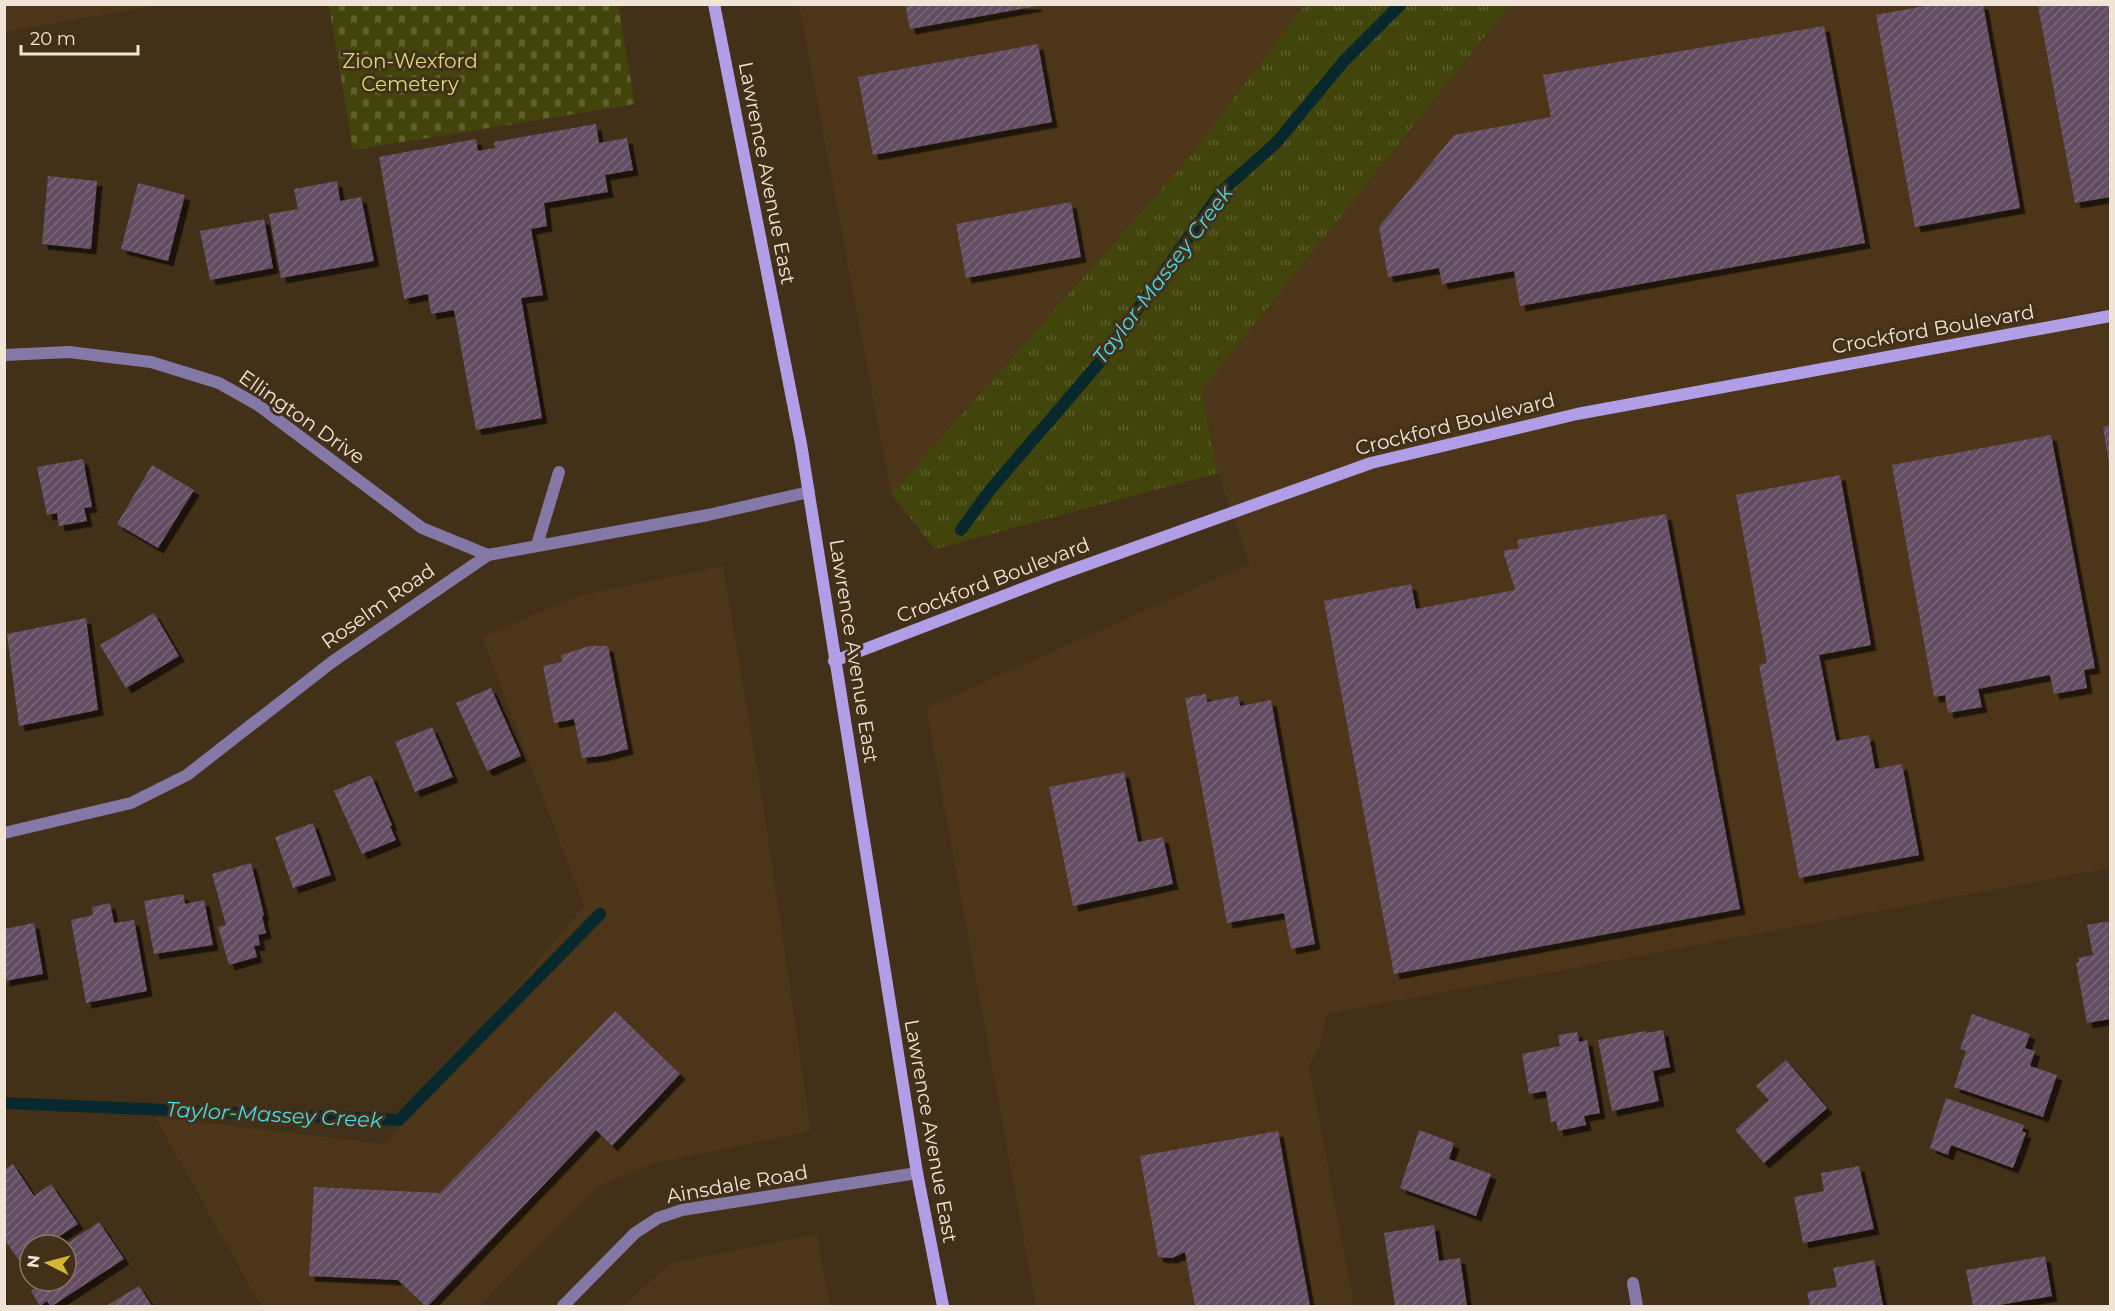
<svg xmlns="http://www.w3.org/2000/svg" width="2115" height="1311" font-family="Montserrat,sans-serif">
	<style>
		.built { fill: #4c3518 }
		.grass { fill: url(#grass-tufts) }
		.cemetery { fill: url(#cemetery-stones) }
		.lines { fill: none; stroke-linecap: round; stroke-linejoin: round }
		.stream { stroke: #07282c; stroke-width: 12 }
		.building { fill: url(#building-hatch); filter: url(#shadow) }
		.lane { stroke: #8378a6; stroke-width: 12 }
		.street { stroke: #8378a6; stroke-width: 12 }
		.secondary { stroke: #b09ee7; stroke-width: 12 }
		.labels { text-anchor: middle; stroke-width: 6; stroke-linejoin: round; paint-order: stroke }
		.park-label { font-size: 20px; fill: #d6de7a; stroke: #433019 }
		.street-label { font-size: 20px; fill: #f0e4d6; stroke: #433019 }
		.water-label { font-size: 21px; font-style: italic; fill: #43daeb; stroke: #433019 }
	</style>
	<defs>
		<pattern id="grass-tufts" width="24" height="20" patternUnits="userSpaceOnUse" patternTransform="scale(1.5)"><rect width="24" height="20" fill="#42450b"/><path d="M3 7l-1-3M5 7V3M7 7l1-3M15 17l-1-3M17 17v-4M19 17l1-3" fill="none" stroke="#5e602e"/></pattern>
		<pattern id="cemetery-stones" width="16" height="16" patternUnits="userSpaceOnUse" patternTransform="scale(1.5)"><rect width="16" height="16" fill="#42450b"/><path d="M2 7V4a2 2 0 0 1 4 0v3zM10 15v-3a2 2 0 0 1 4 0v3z" fill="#5e602e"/></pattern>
		<pattern id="building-hatch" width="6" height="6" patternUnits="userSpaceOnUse" patternTransform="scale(1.5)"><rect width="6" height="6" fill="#644d62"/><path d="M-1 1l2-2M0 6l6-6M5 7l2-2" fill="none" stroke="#7a6678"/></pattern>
		<filter id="shadow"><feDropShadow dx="5.5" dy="5.5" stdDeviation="0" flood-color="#0009"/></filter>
	</defs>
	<rect width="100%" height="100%" fill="#433019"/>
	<!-- built -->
	<g class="built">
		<polygon points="5,4 160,4 160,5 5,32"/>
		<polygon points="799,5 1306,5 1181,167 891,494"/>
		<polygon points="1510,5 2110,5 2110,868 1326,1014 1321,1045 1309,1064 1354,1306 1036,1306 926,708 1249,564 1218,473 1201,391"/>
		<polygon points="723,566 761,790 811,1131 652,1164 599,1186 480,1306 261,1306 155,1117 385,1144 584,906 482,637 578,596"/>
		<polygon points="817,1234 830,1306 623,1306 671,1263"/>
	</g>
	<!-- grass -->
	<polygon class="grass" points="1306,4 1510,5 1201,391 1218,473 935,549 891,494 1181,167"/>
	<!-- cemetery -->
	<polygon class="cemetery" points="329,5 618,5 635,104 353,150"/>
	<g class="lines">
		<!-- stream -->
		<g class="stream">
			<polyline points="961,530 990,490 1099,363 1221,192 1276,143 1344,61 1401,4"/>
			<polyline points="4,1103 399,1120 600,914"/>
		</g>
	</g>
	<!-- building -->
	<g class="building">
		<polygon points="905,4 1036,4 1037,6 910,29"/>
		<polygon points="1935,4 1983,4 2020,208 1915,227 1876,15"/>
		<polygon points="2045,4 2110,4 2110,197 2075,203 2038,6"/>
		<polygon points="1824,26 1865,243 1520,306 1514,271 1442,284 1439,268 1388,277 1379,227 1454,135 1551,117 1543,75"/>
		<polygon points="1038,44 1052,122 873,155 858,77"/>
		<polygon points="596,124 599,143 627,138 633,170 605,175 608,192 544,203 547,226 531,229 543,295 521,298 542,418 476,430 454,310 431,314 428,294 404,299 379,157 476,139 478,151 495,148 494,142"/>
		<polygon points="48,176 97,181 91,249 42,244"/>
		<polygon points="337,181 340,201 361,197 374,261 281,278 269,214 298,209 294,189"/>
		<polygon points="138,183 185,195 168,261 121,249"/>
		<polygon points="1071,202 1081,257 966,278 956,224"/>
		<polygon points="264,219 273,268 210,280 200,231"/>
		<polygon points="2110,425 2110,463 2109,463 2103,427"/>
		<polygon points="2051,435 2095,668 2084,670 2087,688 2054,694 2050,675 1978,689 1982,707 1948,713 1945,695 1934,697 1892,465"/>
		<polygon points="83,459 92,507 84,508 87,521 59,526 57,513 47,515 37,467"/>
		<polygon points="152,465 194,490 158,548 117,524"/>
		<polygon points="1840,475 1871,645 1819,655 1836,741 1869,735 1875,769 1902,764 1919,855 1799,878 1759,665 1767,663 1736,495"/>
		<polygon points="1666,514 1740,909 1394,974 1324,601 1411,584 1416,609 1515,590 1503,551 1519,548 1517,540"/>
		<polygon points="154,613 179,656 126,688 100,645"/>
		<polygon points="86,618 98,710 19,726 7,634"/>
		<polygon points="589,646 608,646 628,749 601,756 582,758 574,719 554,723 543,666 562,662 561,655"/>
		<polygon points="491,688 521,756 487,771 456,703"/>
		<polygon points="1206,694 1207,702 1238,696 1240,706 1271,700 1315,944 1291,949 1284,913 1227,923 1185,698"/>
		<polygon points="432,727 453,777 415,792 395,742"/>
		<polygon points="1124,772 1138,842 1163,837 1173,884 1073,906 1049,787"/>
		<polygon points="371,775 392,825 390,826 396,840 362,854 334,791"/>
		<polygon points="313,823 331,875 293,888 275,837"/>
		<polygon points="251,863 264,915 262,916 266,933 258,935 260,945 254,946 257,957 229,965 218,927 226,925 212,874"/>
		<polygon points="183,894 185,904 204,900 213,945 154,954 144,901"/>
		<polygon points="110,903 114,923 134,920 147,991 86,1003 71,920 93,915 92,907"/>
		<polygon points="2110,921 2110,1019 2087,1023 2076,963 2079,962 2078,958 2093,955 2087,925"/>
		<polygon points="34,923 43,974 4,981 4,929"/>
		<polygon points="615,1011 680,1074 612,1146 596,1130 428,1306 425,1306 398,1280 309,1276 314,1187 440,1193"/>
		<polygon points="1972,1014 2030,1034 2025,1048 2035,1051 2030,1066 2057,1075 2043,1117 1954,1087 1966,1051 1960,1049"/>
		<polygon points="1663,1030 1670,1067 1653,1071 1659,1101 1612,1111 1598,1040 1645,1031 1646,1033"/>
		<polygon points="1577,1032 1579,1042 1587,1040 1600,1113 1584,1116 1586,1125 1558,1131 1556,1121 1551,1122 1546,1091 1529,1094 1522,1054 1560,1046 1558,1035"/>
		<polygon points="1786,1060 1827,1108 1764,1163 1735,1130 1769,1100 1756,1086"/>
		<polygon points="1946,1098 2024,1125 2022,1131 2026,1133 2013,1168 1951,1145 1948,1155 1930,1148"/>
		<polygon points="1419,1130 1454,1143 1449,1159 1491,1174 1476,1216 1400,1188"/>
		<polygon points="1278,1131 1310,1306 1195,1306 1185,1252 1172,1258 1158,1257 1140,1156"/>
		<polygon points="13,1164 34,1196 51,1184 78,1224 46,1245 30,1245 30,1256 21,1263 4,1239 4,1170"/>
		<polygon points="1859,1166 1874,1229 1803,1243 1794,1197 1824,1191 1821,1173"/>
		<polygon points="99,1222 124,1259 52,1306 50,1306 47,1301 40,1306 31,1291 37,1287 33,1281 66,1281 66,1244"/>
		<polygon points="1434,1225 1439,1261 1460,1258 1467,1306 1395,1306 1384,1233"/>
		<polygon points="2045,1256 2052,1296 1994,1306 1973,1306 1966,1270"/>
		<polygon points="1874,1260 1883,1306 1810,1306 1807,1292 1837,1287 1833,1268"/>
		<polygon points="139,1286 152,1306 106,1306"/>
	</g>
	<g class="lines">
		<!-- lane -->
		<polyline class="lane" points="537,545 559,472"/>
		<!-- street -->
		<g class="street">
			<polyline points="4,355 69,352 151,362 219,383 258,405 422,528 488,555"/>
			<polyline points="4,833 131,803 187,775 332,662 488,555 708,515 809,492"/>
			<polyline points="1633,1283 1637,1306"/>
			<polyline points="563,1306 635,1233 658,1218 682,1210 917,1173"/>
		</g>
		<!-- secondary -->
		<g class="secondary">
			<polyline points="714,4 801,444 917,1173 943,1306"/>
			<polyline points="834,661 1058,575 1371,463 1577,414 2110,316"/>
		</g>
	</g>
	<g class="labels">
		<!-- park labels -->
		<g class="park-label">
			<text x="410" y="68">Zion-Wexford<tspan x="410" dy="23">Cemetery</tspan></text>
		</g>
		<!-- street labels -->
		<g class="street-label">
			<text transform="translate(767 173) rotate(79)" y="7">Lawrence Avenue East</text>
			<text transform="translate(1933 329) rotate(-10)" y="7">Crockford Boulevard</text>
			<text transform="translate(302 417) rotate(35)" y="7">Ellington Drive</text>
			<text transform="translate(1455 424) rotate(-14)" y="7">Crockford Boulevard</text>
			<text transform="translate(993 580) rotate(-21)" y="7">Crockford Boulevard</text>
			<text transform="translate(378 606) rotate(-35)" y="7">Roselm Road</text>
			<text transform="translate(854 651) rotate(81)" y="7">Lawrence Avenue East</text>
			<text transform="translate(931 1131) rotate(80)" y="7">Lawrence Avenue East</text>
			<text transform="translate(737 1184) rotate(-10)" y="7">Ainsdale Road</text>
		</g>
		<!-- water labels -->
		<g class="water-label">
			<text transform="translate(1163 275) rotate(-53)" y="7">Taylor-Massey Creek</text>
			<text transform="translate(274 1115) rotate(3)" y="7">Taylor-Massey Creek</text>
		</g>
	</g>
	<!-- border -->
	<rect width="2115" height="1311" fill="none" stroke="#f0e4d6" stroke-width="12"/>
	<!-- north arrow -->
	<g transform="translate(48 1263) rotate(276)"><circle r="28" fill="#433019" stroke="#887865" stroke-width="1.5"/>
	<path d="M0-4.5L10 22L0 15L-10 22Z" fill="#d6b534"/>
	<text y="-9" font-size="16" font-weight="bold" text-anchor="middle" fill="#f0e4d6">N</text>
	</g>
	<!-- scale -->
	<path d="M21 45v9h117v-9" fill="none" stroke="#f0e4d6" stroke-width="3"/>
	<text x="30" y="45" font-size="18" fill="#f0e4d6" stroke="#433019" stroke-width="4.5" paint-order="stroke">20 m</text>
</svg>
